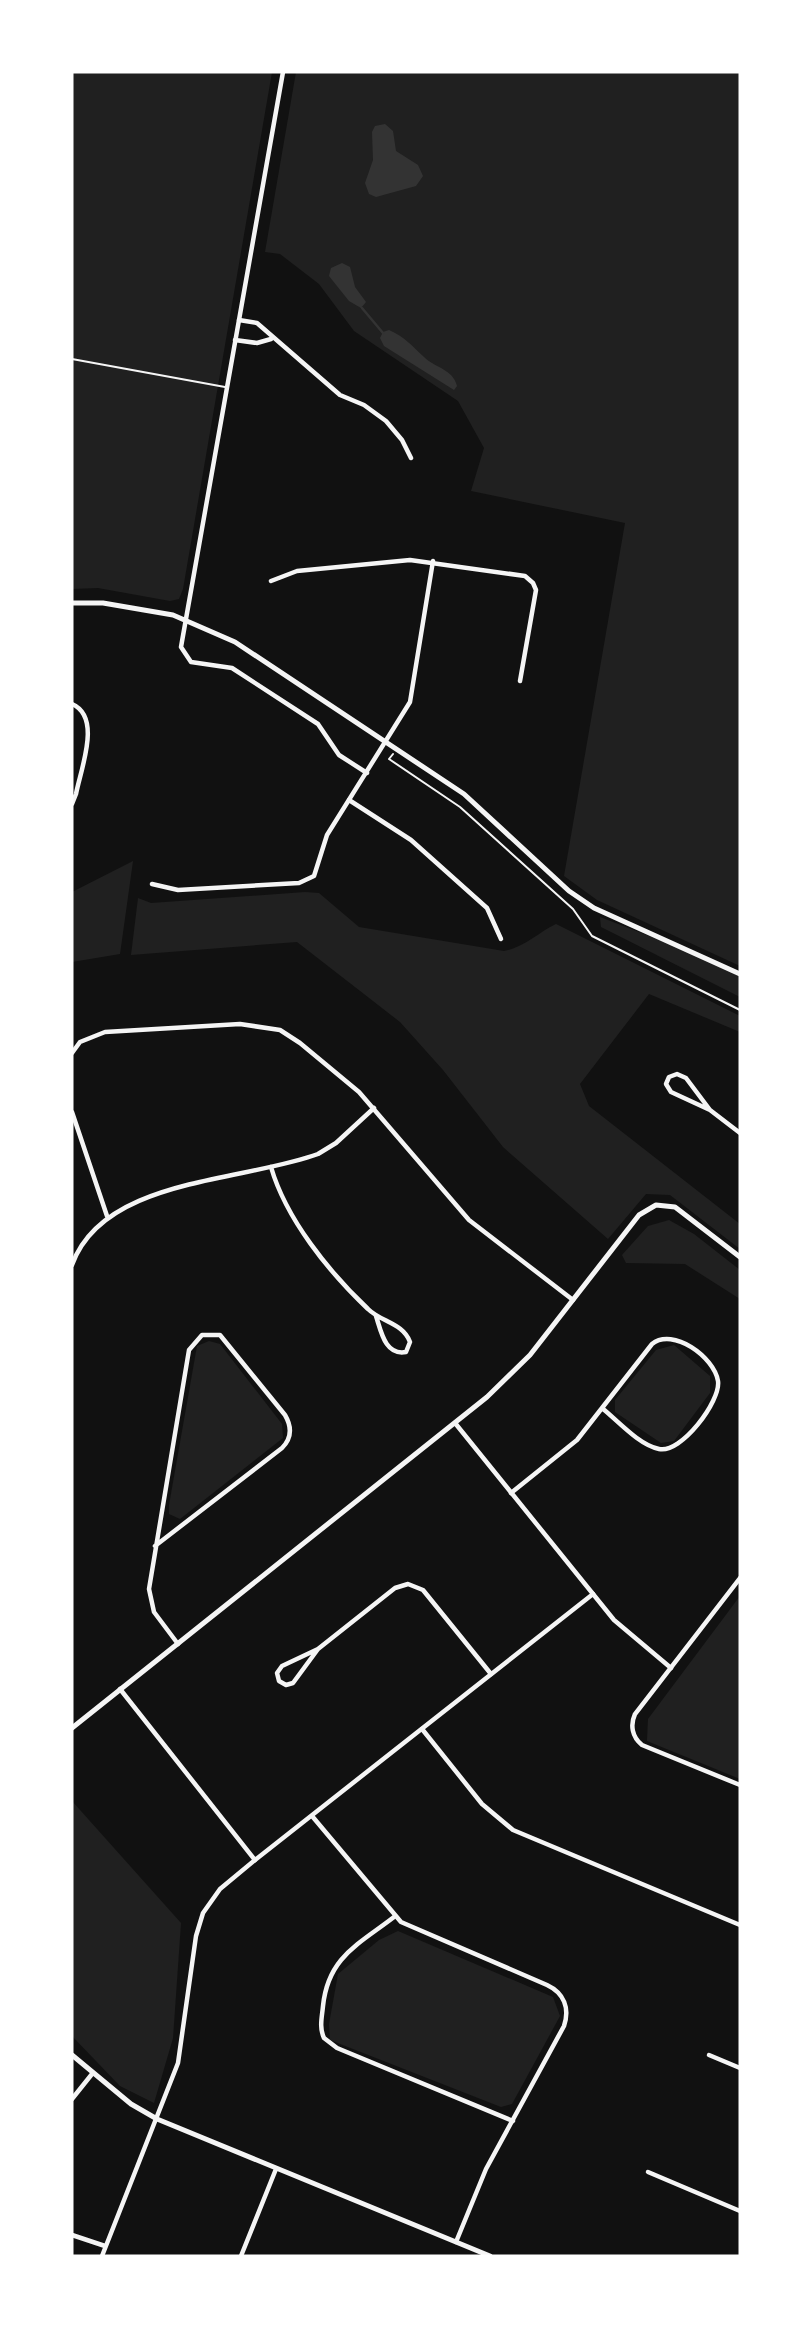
<svg xmlns="http://www.w3.org/2000/svg" width="812" height="2328" font-family="Karla,sans-serif">
	<style>
		.green { fill: #202020 }
		.water { fill: #333 }
		.lines { fill: none; stroke-linecap: round; stroke-linejoin: round }
		.stream { stroke: #333; stroke-width: 2.5 }
		.path { stroke: #f5f5f5; stroke-width: 2 }
		.service { stroke: #f5f5f5; stroke-width: 2 }
		.minor { stroke: #f5f5f5; stroke-width: 4.5 }
		.tertiary { stroke: #f5f5f5; stroke-width: 5 }
	</style>
	<rect width="100%" height="100%" fill="#111"/>
	<!-- green -->
	<g class="green">
		<polygon points="72,72 272,72 183,589 179,599 170,601 98,588 72,589"/>
		<polygon points="296,72 740,72 740,966 597,900 564,876 625,523 471,491 484,448 458,401 354,331 319,284 280,254 265,252"/>
		<polygon points="133,861 120,954 72,962 72,892"/>
		<path d="M305 892 319 893 359 927 504 951C523 948 539 932 556 924L740 1016V1032L649 994 580 1084 589 1106 740 1224V1249L670 1195 646 1194 608 1239 503 1147 443 1070 400 1022 297 942 131 955 138 898 151 903Z"/>
		<polygon points="600,917 709,959 740,974 740,997 601,927"/>
		<polygon points="669,1220 694,1234 740,1270 740,1299 685,1264 626,1263 622,1255 648,1226"/>
		<polygon points="209,1341 220,1344 282,1424 283,1438 180,1519 169,1514 169,1505 197,1346"/>
		<polygon points="674,1345 710,1376 710,1393 674,1441 661,1443 615,1412 615,1400 656,1350"/>
		<polygon points="740,1596 740,1779 647,1741 648,1719"/>
		<polygon points="72,1801 181,1923 173,2038 154,2103 120,2086 72,2036"/>
		<polygon points="398,1931 553,1997 560,2016 512,2104 501,2107 330,2040 329,2024 338,1974 379,1940"/>
	</g>
	<!-- water -->
	<g class="water">
		<polygon points="385,124 393,131 396,151 418,165 423,176 416,186 376,197 369,194 365,183 373,160 372,132 375,126"/>
		<polygon points="342,263 350,267 355,287 366,302 361,308 349,301 329,276 331,268"/>
		<path d="M389 330C405 337 411 345 424 357 435 368 453 369 457 386L454 390 384 346 380 338 383 332Z"/>
	</g>
	<g class="lines">
		<!-- stream -->
		<polyline class="stream" points="362,308 383,333"/>
		<!-- path -->
		<polyline class="path" points="393,754 389,759 460,807 573,909 592,936 740,1010"/>
		<!-- service -->
		<polyline class="service" points="72,359 225,387"/>
		<!-- minor -->
		<g class="minor">
			<polyline points="283,72 181,647 191,662 232,668 318,724 339,755 367,773"/>
			<polyline points="239,320 257,323 340,395 364,405 386,421 402,440 411,458"/>
			<polyline points="235,340 257,343 271,339"/>
			<polyline points="271,581 297,571 410,560 525,576 533,583 536,590 520,681"/>
			<path d="M72 704C102 717 81 768 76 794L72 804"/>
			<polyline points="349,800 411,840 487,908 501,939"/>
			<polyline points="152,884 178,890 299,883 314,876 327,835 410,702 433,561"/>
			<polyline points="72,1053 80,1042 105,1032 240,1024 280,1030 300,1043 359,1092 469,1220 573,1300"/>
			<polyline points="710,1110 686,1078 677,1074 669,1077 666,1084 671,1092 710,1110 740,1133"/>
			<polyline points="72,1112 107,1216"/>
			<path d="M271 1167C286 1219 329 1272 368 1309 381 1322 403 1323 410 1342L406 1352C385 1356 381 1331 376 1316"/>
			<path d="M72 1265C103 1178 242 1182 318 1154L336 1143 374 1108"/>
			<polyline points="455,1423 614,1620 671,1668"/>
			<path d="M511 1493 577 1440 652 1344C673 1327 714 1357 718 1381 721 1401 681 1454 659 1449 639 1445 618 1421 602 1408"/>
			<path d="M155 1546 282 1448C292 1438 292 1427 285 1415L220 1335H202L189 1350 149 1589 154 1612 178 1644"/>
			<path d="M740 1578 635 1714C630 1725 632 1737 642 1745L740 1785"/>
			<polyline points="318,1649 293,1683 286,1685 279,1681 277,1673 282,1666 318,1649 395,1588 408,1584 423,1590 491,1674"/>
			<polyline points="120,1689 255,1860"/>
			<polyline points="422,1729 482,1804 513,1830 740,1925"/>
			<path d="M312 1816 401 1922 547 1985C564 1993 570 2008 564 2026L486 2169 456 2242"/>
			<path d="M394 1917C359 1944 328 1957 323 2006 322 2017 319 2027 324 2038L337 2048 513 2121"/>
			<polyline points="709,2055 740,2068"/>
			<polyline points="72,2099 92,2074"/>
			<polyline points="648,2172 740,2211"/>
			<polyline points="72,2235 105,2246"/>
			<polyline points="102,2256 178,2063 196,1936 203,1913 220,1889 255,1860 593,1594"/>
			<polyline points="241,2256 276,2169"/>
		</g>
		<!-- tertiary -->
		<g class="tertiary">
			<polyline points="72,603 103,603 173,615 235,642 464,794 569,891 594,908 740,974"/>
			<polyline points="72,1728 487,1397 530,1355 639,1215 656,1205 675,1207 740,1257"/>
			<polyline points="72,2055 131,2104 157,2119 490,2256"/>
		</g>
	</g>
	<!-- border -->
	<rect width="812" height="2328" fill="none" stroke="#ffffff" stroke-width="147"/>
</svg>
